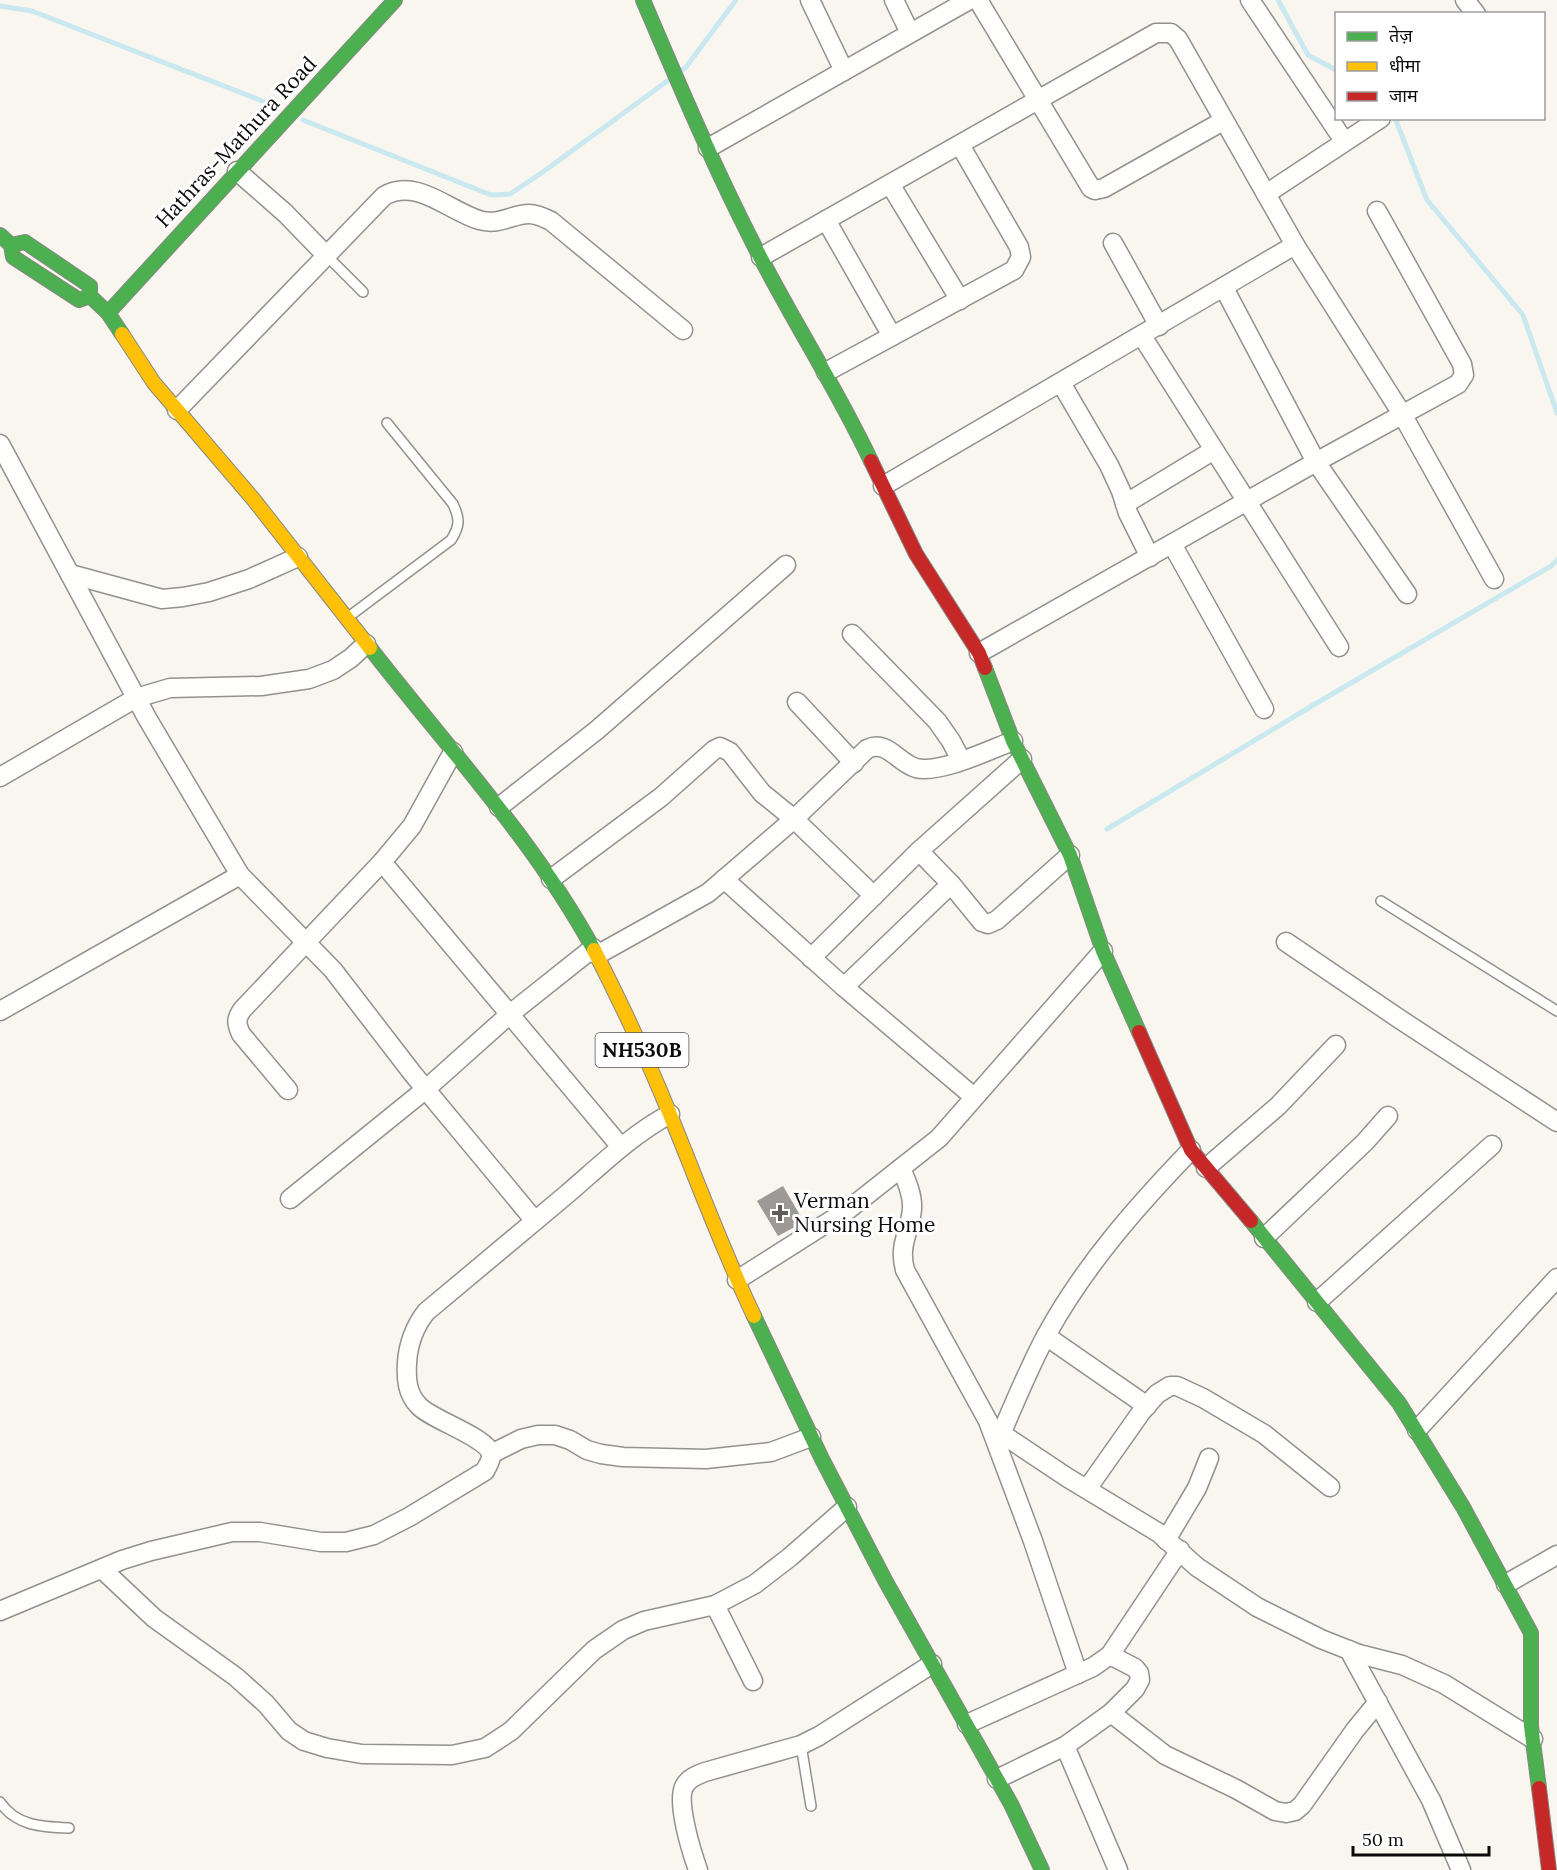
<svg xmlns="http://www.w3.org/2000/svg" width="1557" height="1870" font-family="Lora,'Noto Sans Devanagari',serif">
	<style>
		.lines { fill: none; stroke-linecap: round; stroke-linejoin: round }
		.stream { stroke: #cae8ef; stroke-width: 5 }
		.building { fill: #9c9996 }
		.lane-casing { stroke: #92918e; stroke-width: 12 }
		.street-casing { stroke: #92918e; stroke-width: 21 }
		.fast-casing { stroke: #898785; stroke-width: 16 }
		.slow-casing { stroke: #898785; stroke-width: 16 }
		.jam-casing { stroke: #898785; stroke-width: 16 }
		.lane { stroke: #fefefd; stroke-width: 9 }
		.street { stroke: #fefefd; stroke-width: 18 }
		.fast { stroke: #4caf50; stroke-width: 14 }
		.slow { stroke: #ffc107; stroke-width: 14 }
		.jam { stroke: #c62828; stroke-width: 14 }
		.poi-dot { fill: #5e5d5b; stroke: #fff; stroke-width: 2 }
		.labels { text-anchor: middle; stroke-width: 6; stroke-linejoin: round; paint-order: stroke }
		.shield { fill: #fff; stroke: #545454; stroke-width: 1.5 }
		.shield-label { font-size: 20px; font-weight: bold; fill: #0b0b0b }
		.street-label { font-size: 21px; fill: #0b0b0b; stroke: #fff }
		.poi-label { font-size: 21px; fill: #0b0b0b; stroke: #fff; text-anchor: start }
	</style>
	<rect width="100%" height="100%" fill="#f9f6f0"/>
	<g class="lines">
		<!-- stream -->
		<g class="stream">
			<polyline points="1278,0 1308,55 1336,70"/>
			<polyline points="0,6 32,11 270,104"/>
			<polyline points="680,72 686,67 736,0"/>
			<polyline points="1395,118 1427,200 1523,315 1557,413"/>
			<polyline points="303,120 491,195 510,194 543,172 670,79"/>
			<polyline points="1107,829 1315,704 1551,566 1557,560"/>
		</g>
	</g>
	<!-- building -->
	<polygon class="building" points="783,1186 804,1222 778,1236 757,1201"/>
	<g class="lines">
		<!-- lane casing -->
		<g class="lane-casing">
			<g id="lane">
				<polyline points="326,255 363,292"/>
				<path d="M351 615 451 540C460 526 460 519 453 504L387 423"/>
				<polyline points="1381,901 1557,1011"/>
				<polyline points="801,1745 811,1806"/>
				<path d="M0 1802C16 1826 42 1827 69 1828"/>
			</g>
		</g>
		<!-- street casing -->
		<g class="street-casing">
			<g id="street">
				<polyline points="810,0 844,71"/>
				<polyline points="894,0 910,33"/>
				<polyline points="978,0 1091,188 1095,190 1104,188 1223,121"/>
				<polyline points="1250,0 1344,141"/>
				<polyline points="1465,0 1476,14"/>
				<polyline points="708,148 969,0"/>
				<polyline points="237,171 285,213 326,255"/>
				<polyline points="890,184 960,300"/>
				<polyline points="1266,194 1381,118"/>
				<polyline points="826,220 892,336"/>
				<polyline points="1113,243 1159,326"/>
				<polyline points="761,257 1156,33 1171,33 1178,39 1295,245 1402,414 1494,579"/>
				<polyline points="1224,288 1316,462 1407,594"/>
				<polyline points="1142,336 1339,647"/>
				<polyline points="826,372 1014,270 1021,257 1019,247 960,145"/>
				<polyline points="1061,383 1109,465 1121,491 1128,513 1150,557"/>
				<path d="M177 410 384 196C416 177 449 211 479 220 500 226 512 214 529 214 537 214 545 218 551 221L683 330"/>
				<polyline points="0,444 147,718 240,875 333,970 413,1074 535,1221"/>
				<polyline points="883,486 1295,245"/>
				<polyline points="1125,504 1214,450"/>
				<polyline points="1172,544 1264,709"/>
				<polyline points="70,574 162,599 183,597 209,592 249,579 298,557"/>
				<polyline points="852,634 937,721 951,741 961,760"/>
				<polyline points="979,653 1316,462 1458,384 1464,375 1462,364 1377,211"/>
				<polyline points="797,702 854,763"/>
				<polyline points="0,777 136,698 170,688 261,686 309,679 333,670 351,658 366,644"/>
				<polyline points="499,807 597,730 786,565"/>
				<polyline points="919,851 951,884 982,922 988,924 997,920 1070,855"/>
				<polyline points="382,862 621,1147"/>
				<polyline points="551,879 661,797 714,750 720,747 730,752 762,793 794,819 874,896"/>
				<polyline points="724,879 844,987 974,1097"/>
				<polyline points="1286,942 1398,1018 1557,1122"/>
				<path d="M597 955 708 893 794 819 867 749C887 739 898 763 916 768 940 774 989 750 1013 741"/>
				<polyline points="811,958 919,851 1022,759"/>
				<polyline points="844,987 951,884"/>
				<polyline points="0,1011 240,875"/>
				<path d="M288 1090 241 1034C236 1023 236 1019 242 1010L382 862 412 826 453 752"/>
				<path d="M901 1168C906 1180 913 1195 912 1209 910 1233 898 1244 905 1270L988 1421 1033 1541 1078 1674"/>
				<polyline points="1206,1168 1278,1106 1336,1045"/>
				<polyline points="290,1199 426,1089 510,1014 593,948"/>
				<polyline points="1264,1238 1365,1142 1388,1116"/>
				<polyline points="737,1280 849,1209 939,1138 1103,951"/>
				<polyline points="1317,1302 1492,1145"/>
				<polyline points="1046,1336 1147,1406"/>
				<polyline points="990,1426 1068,1478 1159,1533 1197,1567 1257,1607 1321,1639 1359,1654 1402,1665 1444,1684 1533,1739"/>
				<polyline points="1417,1430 1557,1278"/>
				<path d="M1001 1434C1016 1400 1030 1365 1047 1334 1085 1265 1137 1206 1191 1150"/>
				<polyline points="491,1454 521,1439 538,1435 555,1435 570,1440 587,1450 601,1454 623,1457 706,1459 771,1452 811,1437"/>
				<polyline points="1087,1489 1142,1411 1157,1394 1170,1386 1177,1386 1203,1398 1264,1434 1330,1487"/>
				<polyline points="1166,1540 1197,1488 1209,1458"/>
				<polyline points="102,1569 154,1618 236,1677 266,1704 289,1731 304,1741 327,1748 362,1754 452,1755 485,1748 511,1731 594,1650 623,1630 644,1621 715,1605 755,1584 790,1557 847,1507"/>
				<polyline points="1506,1584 1557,1555"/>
				<polyline points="715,1605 753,1681"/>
				<path d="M0 1611 122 1560 151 1551 232 1532H260L321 1542H346L374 1535 409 1517 485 1471C487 1466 492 1460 491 1454 487 1437 432 1420 419 1406 407 1394 406 1379 407 1363 408 1345 415 1326 426 1312 473 1273 520 1234 566 1195 600 1166 631 1135 670 1114"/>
				<polyline points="1349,1650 1431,1800 1461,1870"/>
				<polyline points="1111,1713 1165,1755 1236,1789 1275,1811 1286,1813 1295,1811 1302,1805 1355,1730 1378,1702"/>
				<polyline points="967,1724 1093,1667 1110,1655 1180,1550"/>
				<polyline points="1065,1746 1118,1870"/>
				<polyline points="997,1779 1065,1746 1111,1713 1135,1689 1140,1680 1139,1673 1135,1668 1110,1655"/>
				<path d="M698 1870C692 1853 675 1800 685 1785 689 1778 697 1775 705 1772L801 1745 819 1736 932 1664"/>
			</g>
		</g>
		<!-- fast casing -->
		<g class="fast-casing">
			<g id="fast">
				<path d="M643 0C678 82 713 165 754 245 791 318 836 387 871 461"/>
				<polyline points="0,235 11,245 13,257 79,300 90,296"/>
				<polyline points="11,245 25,242 90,286 90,296 108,313"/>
				<polyline points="122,334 108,313 395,0"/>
				<path d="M370 648C447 747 534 840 594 950"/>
				<polyline points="985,668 1013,741 1070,855 1103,951 1139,1032"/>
				<polyline points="1251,1221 1399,1403 1463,1507 1531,1633 1531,1726 1539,1788"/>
				<polyline points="754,1316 822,1459 886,1582 1011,1804 1042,1870"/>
			</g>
		</g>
		<!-- slow casing -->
		<g class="slow-casing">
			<g id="slow">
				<polyline points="122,334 154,383 254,500 370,648"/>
				<path d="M594 950C622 1005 648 1060 671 1117 698 1183 723 1251 754 1316"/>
			</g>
		</g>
		<!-- jam casing -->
		<g class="jam-casing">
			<g id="jam">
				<polyline points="871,461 916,554 979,653 985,668"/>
				<polyline points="1139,1032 1191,1150 1251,1221"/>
				<polyline points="1539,1788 1549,1870"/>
			</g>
		</g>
		<!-- lane -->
		<use href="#lane" class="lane"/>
		<!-- street -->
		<use href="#street" class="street"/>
		<!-- fast -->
		<use href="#fast" class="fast"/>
		<!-- slow -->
		<use href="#slow" class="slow"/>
		<!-- jam -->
		<use href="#jam" class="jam"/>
	</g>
	<!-- markers -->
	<path class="poi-dot" d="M777 1204h6v6h6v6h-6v6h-6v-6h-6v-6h6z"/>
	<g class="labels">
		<!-- shield labels -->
		<rect class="shield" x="595.5" y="1033" width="93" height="34" rx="4.5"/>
		<g class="shield-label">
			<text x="642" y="1057">NH530B</text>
		</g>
		<!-- street labels -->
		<g class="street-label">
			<text transform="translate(236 142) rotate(-47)" y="7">Hathras-Mathura Road</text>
		</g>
		<!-- poi labels -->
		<g class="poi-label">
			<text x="794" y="1208">Verman<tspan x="794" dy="24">Nursing Home</tspan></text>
		</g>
	</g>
	<!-- legend -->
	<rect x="1335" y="12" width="210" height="108" fill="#ffffff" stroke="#9d9d9d" stroke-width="1.5"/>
	<rect x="1347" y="32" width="30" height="9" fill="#4caf50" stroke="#9d9d9d" stroke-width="1.5"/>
	<text x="1389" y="42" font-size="18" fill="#0b0b0b">तेज़</text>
	<rect x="1347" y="62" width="30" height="9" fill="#ffc107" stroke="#9d9d9d" stroke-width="1.5"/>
	<text x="1389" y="72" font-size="18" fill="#0b0b0b">धीमा</text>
	<rect x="1347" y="92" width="30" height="9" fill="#c62828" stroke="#9d9d9d" stroke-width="1.5"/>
	<text x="1389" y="102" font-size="18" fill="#0b0b0b">जाम</text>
	<!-- scale -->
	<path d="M1353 1846v9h136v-9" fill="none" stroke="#0b0b0b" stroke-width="3"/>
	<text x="1362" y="1846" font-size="18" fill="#0b0b0b" stroke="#ffffff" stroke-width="4.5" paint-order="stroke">50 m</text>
</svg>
